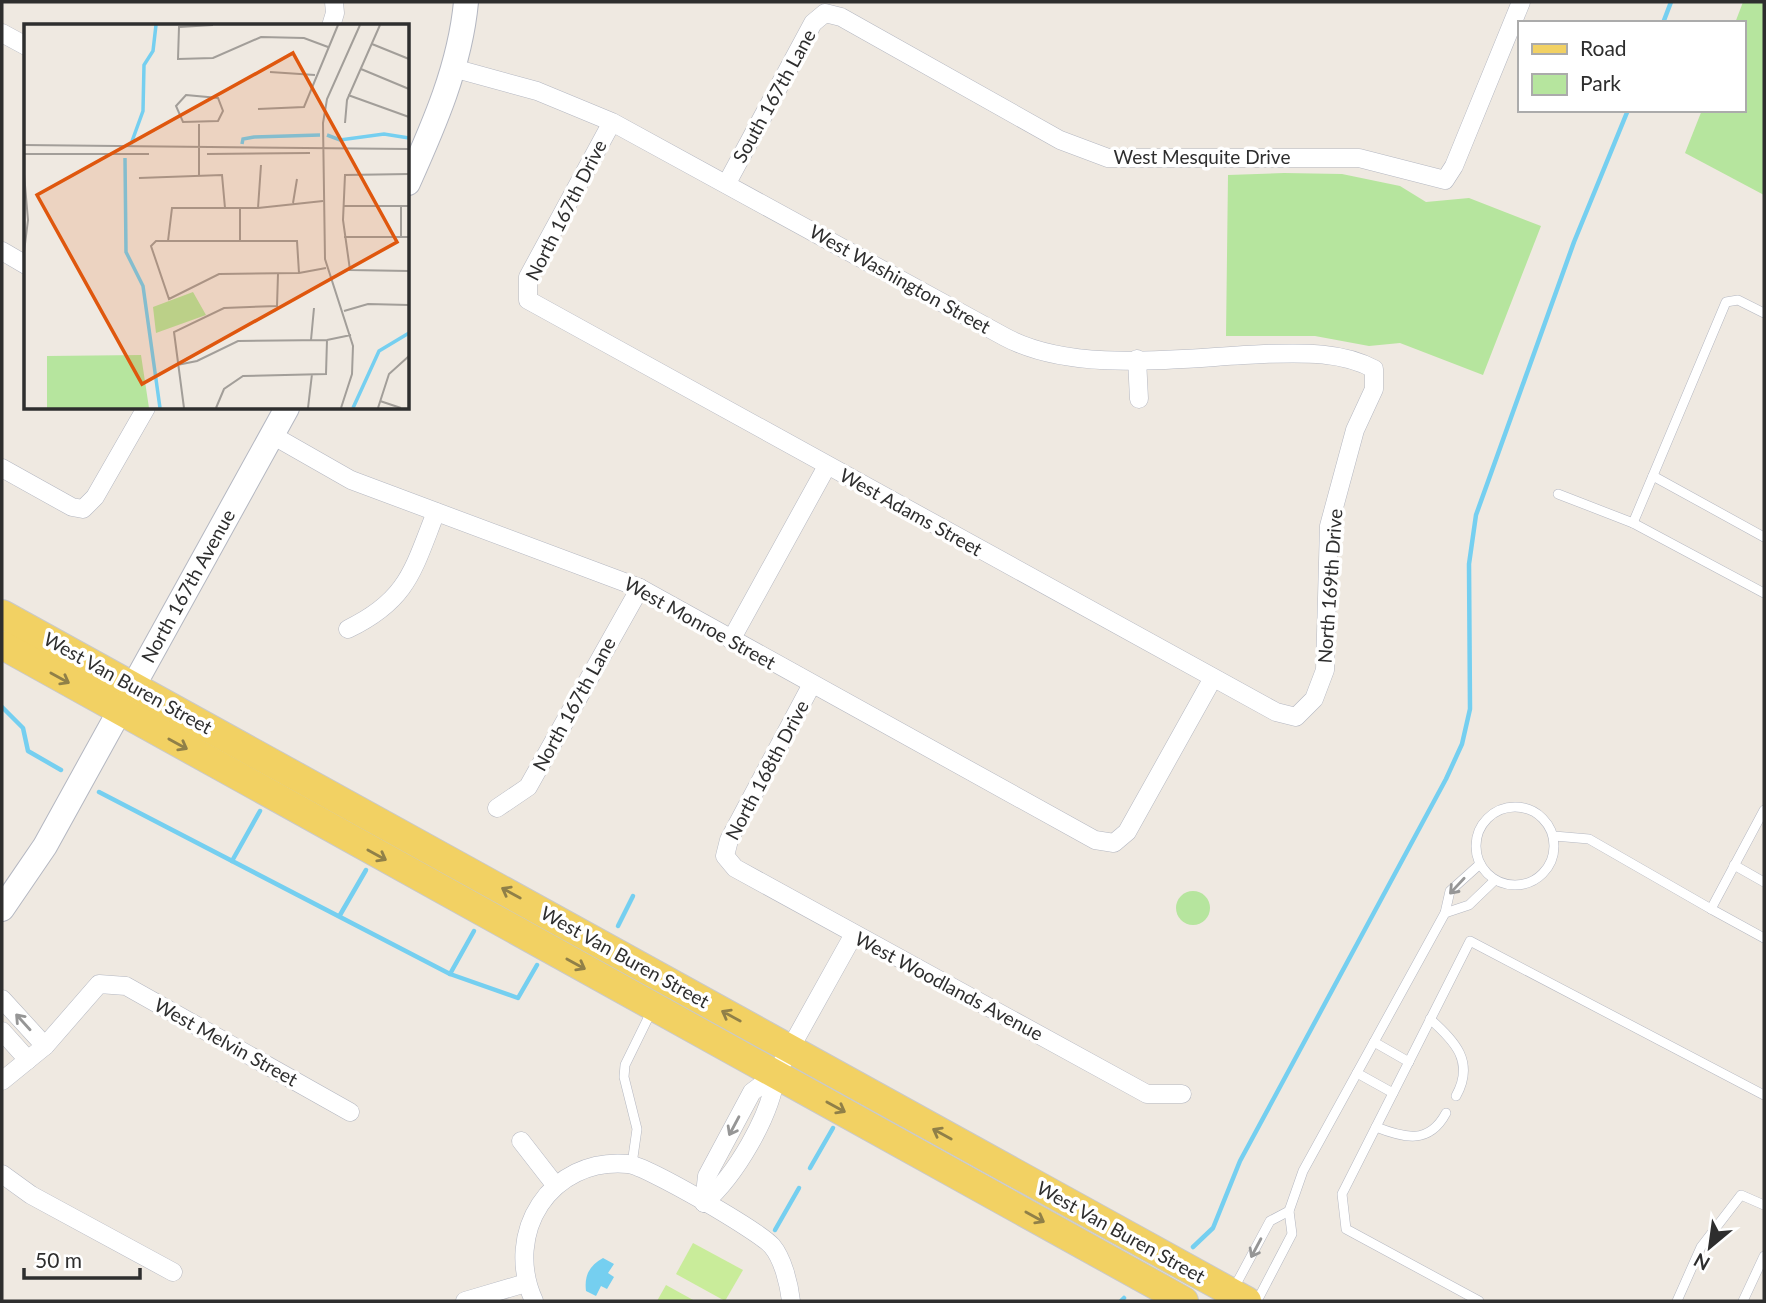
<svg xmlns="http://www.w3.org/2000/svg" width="1766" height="1303" font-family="Lato,sans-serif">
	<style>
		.green { fill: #b6e59e }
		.pitch { fill: #c9ec9a }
		.water { fill: #75cff0 }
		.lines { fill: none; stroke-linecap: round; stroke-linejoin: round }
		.stream { stroke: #75cff0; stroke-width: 4.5 }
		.lane-casing { stroke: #b4b7c1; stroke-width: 10 }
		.street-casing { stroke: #b4b7c1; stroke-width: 19 }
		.secondary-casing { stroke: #b4b7c1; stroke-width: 26 }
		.primary-casing { stroke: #c9c9c9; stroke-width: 30 }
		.lane { stroke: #fff; stroke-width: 9 }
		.street { stroke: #fff; stroke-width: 18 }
		.secondary { stroke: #fff; stroke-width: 24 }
		.primary { stroke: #f2d163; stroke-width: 28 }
		.oneway { stroke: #908048 }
		.oneway2 { stroke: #969696 }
		.labels { text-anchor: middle; stroke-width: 7; stroke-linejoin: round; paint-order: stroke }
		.street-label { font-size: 19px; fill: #2e2e2e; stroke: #fff }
		.inset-river { fill: none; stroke: #75cff0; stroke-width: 3.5 }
		.inset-road { fill: none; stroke: #a29e99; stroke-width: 2 }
		.view { fill: #df570e; fill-opacity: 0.15; stroke: #df570e; stroke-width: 3.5 }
		.inset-edge { fill: none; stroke: #2e2e2e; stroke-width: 3.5 }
	</style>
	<rect width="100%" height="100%" fill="#efe9e1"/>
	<!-- green -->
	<g class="green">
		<polygon points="1743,2 1764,2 1764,195 1685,153 1702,110 1743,110 1743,23 1735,23"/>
		<polygon points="1284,173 1342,174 1400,186 1426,202 1469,198 1541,226 1483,375 1400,343 1369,346 1315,336 1226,336 1228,175"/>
		<circle cx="1193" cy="908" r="17"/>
	</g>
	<!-- pitch -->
	<g class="pitch">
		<polygon points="693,1243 743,1270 725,1301 676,1274"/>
		<polygon points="666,1285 695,1301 657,1301"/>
	</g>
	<!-- water -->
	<path class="water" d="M603 1258 614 1264 608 1273 614 1277 607 1289 601 1286 596 1296 586 1291C584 1275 590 1265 603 1258Z"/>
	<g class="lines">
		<!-- stream -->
		<g class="stream">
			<polyline points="1663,23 1671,2"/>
			<polyline points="2,707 23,728 28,751 61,770"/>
			<polyline points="99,792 450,974 518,998 537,965"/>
			<polyline points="232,861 260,811"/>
			<polyline points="340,915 366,870"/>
			<polyline points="618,926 633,896"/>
			<polyline points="450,974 474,931"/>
			<polyline points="810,1168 833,1128"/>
			<polyline points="775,1230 799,1188"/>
			<polyline points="1193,1247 1213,1228 1240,1161 1446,779 1462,744 1470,709 1469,564 1476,515 1574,242 1628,110"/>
			<polyline points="1121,1301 1124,1298"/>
		</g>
		<!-- lane casing -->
		<g class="lane-casing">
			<g id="lane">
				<polyline points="1653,476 1764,537"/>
				<polyline points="1558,494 1633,523 1764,593"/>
				<polyline points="1633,523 1726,302 1738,300 1764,313"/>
				<circle cx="1515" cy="846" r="39"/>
				<polyline points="1554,836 1589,839 1711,909 1764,810"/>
				<polyline points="1734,865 1764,882"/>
				<polyline points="1711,909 1764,938"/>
				<polyline points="1445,913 1469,905 1495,880"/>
				<path d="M1430 1019C1455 1041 1475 1062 1456 1096"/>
				<polyline points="1374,1042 1409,1062"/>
				<polyline points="1357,1073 1393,1093"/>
				<path d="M1376 1127C1404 1138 1429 1145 1446 1113"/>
				<polyline points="632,1164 637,1129 624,1077 625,1065 652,1010"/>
				<polyline points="1233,1290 1270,1221 1289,1211"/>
				<polyline points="1257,1301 1292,1234 1289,1211 1303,1171 1445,913 1450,891 1480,864"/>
				<polyline points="1479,1301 1346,1229 1342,1194 1470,941 1764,1095"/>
				<polyline points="1677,1301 1701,1247 1741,1195 1764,1205"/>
				<polyline points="1743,1301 1764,1256"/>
			</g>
		</g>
		<!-- street casing -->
		<g class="street-casing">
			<g id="street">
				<polyline points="331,26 335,13 334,2"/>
				<polyline points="2,33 26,46"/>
				<path d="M453 68 537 91 612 122 1005 337C1076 375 1185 357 1264 354 1301 353 1341 351 1374 369V389L1355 430 1329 526 1325 670 1314 699 1296 717 1276 712 528 300V277L612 122"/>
				<polyline points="727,183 813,23 825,13 841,17 1060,140 1108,158 1359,158 1445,180 1454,166 1521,2"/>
				<polyline points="2,251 26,265"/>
				<polyline points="1137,359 1139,399"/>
				<polyline points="272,435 351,480 640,588 1095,840 1114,843 1127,832 1213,678"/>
				<polyline points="2,468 72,507 83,509 95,497 146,408"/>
				<path d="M348 629C408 600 413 570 436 512"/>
				<polyline points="731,640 827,466"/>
				<polyline points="812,684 729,840 725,856 735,868 1147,1094 1182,1094"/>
				<polyline points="497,808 528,787 640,588"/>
				<polyline points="2,999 45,1046"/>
				<polyline points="2,1031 28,1060"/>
				<polyline points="2,1081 45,1046 99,984 126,986 350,1112"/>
				<polyline points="521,1141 556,1186"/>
				<polyline points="2,1174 31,1195 173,1272"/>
				<path d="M704 1203C735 1176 771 1116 776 1074L854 934"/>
				<polyline points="704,1203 707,1176 752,1092 776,1074"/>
				<polyline points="465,1301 526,1283"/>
				<path d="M534 1301C503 1233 550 1157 628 1164 645 1165 759 1231 772 1246 783 1259 789 1284 791 1301"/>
			</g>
		</g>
		<!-- secondary casing -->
		<g class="secondary-casing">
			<g id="secondary">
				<path d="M408 183C434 125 460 66 466 2"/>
				<polyline points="2,909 45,846 287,408"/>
			</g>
		</g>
		<!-- primary casing -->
		<g class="primary-casing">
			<g id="primary">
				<polyline points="2,614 1247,1301"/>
				<polyline points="2,645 1184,1301"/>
			</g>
		</g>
		<!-- lane -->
		<use href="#lane" class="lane"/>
		<!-- street -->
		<use href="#street" class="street"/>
		<!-- secondary -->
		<use href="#secondary" class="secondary"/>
		<!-- primary -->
		<use href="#primary" class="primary"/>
	</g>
	<!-- one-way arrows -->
	<defs><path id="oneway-shaft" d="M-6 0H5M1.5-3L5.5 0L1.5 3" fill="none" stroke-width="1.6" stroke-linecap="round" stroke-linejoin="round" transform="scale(1.75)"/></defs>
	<g class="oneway">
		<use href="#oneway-shaft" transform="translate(60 678) rotate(29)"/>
		<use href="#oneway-shaft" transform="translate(178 744) rotate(29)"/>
		<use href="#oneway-shaft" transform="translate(377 855) rotate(29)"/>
		<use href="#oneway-shaft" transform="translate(511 893) rotate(-151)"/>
		<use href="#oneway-shaft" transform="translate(576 964) rotate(29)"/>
		<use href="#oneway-shaft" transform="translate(731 1016) rotate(-151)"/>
		<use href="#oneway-shaft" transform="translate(836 1107) rotate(29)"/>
		<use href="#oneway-shaft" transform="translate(942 1134) rotate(-151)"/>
		<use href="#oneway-shaft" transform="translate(1035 1217) rotate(29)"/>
	</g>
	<g class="oneway2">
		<use href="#oneway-shaft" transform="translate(1457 886) rotate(133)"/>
		<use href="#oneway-shaft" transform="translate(23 1022) rotate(-132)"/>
		<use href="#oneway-shaft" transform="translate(734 1126) rotate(118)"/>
		<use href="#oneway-shaft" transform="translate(1256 1248) rotate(118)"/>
	</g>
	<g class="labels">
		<!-- street labels -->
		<g class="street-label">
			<text transform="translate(774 96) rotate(-61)" y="7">South 167th Lane</text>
			<text x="1202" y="164">West Mesquite Drive</text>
			<text transform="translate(566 210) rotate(-63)" y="7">North 167th Drive</text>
			<text transform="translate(900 279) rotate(29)" y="7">West Washington Street</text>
			<text transform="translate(911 512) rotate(29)" y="7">West Adams Street</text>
			<text transform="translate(188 586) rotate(-61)" y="7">North 167th Avenue</text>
			<text transform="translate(1330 586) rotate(-86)" y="7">North 169th Drive</text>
			<text transform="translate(700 623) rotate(29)" y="7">West Monroe Street</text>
			<text transform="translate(128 683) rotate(29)" y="7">West Van Buren Street</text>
			<text transform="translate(574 704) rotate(-61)" y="7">North 167th Lane</text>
			<text transform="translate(767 770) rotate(-62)" y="7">North 168th Drive</text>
			<text transform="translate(625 957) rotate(29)" y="7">West Van Buren Street</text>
			<text transform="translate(949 986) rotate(28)" y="7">West Woodlands Avenue</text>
			<text transform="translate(226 1042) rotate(29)" y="7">West Melvin Street</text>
			<text transform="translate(1121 1232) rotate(29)" y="7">West Van Buren Street</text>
		</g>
	</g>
	<!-- overview -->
	<g transform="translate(24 24)">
		<rect width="385" height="385" fill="#efe9e1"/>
		<path d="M169 268 182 291 132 309 129 283ZM117 331 125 384H23V332Z" fill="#b6e59e"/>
		<path class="inset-river" d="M303 111 316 116 360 110 385 114M107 120 119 87 120 41 129 27 132 1M218 120 219 115 230 113 296 111M101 134 102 228 119 262 136 384M329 384 355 327 385 309"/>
		<path class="inset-road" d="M189 1 155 3 154 35 189 34 237 13 280 14 304 23M348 20 385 35M337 45 385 65M246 48 291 51M162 71 194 74 199 87 194 97 159 98 152 82ZM324 71 385 93M234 85 280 83 314 1M321 99 323 76 356 1M0 121 385 125M0 130H125M183 130 286 129M0 150 4 196 0 228M385 150 321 151 319 196 326 246 385 247M175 151V100M115 154 198 151 201 184M269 179 273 155M319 182H385M377 182V213M216 184V217M234 184 237 141M320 213H385M144 217 148 184H234L299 177M275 249 273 217H132L127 222 145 275 195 250 275 249 302 244M320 287 344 280 385 281M287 316 290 284M153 341 173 337 214 317 303 316 327 311M356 377 377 384M160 384 150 308 200 284 253 282 254 250M192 384 200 365 219 352 302 350 303 316M284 384 288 350M317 384 328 350 329 322 301 235 299 99 303 75 336 1M354 384 365 350 385 332"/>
		<path class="view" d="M269 29 373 218 118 360 13 171Z"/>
		<rect width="385" height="385" class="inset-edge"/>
	</g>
	<!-- border -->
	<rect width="1766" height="1303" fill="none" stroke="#2e2e2e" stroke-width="7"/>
	<!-- legend -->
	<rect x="1518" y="21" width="228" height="91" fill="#ffffff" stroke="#ababab" stroke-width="2"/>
	<rect x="1532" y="44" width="35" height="10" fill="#f2d163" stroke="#ababab" stroke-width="2"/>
	<text x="1580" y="56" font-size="21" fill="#2e2e2e">Road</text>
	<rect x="1532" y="74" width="35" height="21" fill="#b6e59e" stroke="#ababab" stroke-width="2"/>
	<text x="1580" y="91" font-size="21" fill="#2e2e2e">Park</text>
	<!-- north arrow -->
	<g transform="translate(1710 1247) rotate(209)" stroke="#ffffff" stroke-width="5" paint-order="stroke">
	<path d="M0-5L12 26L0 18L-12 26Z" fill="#2e2e2e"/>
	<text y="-10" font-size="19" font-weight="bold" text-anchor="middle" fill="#2e2e2e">N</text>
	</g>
	<!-- scale -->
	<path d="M24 1268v10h116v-10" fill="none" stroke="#2e2e2e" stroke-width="3.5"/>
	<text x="35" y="1268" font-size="21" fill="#2e2e2e" stroke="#ffffff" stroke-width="5" paint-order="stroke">50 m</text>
</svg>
